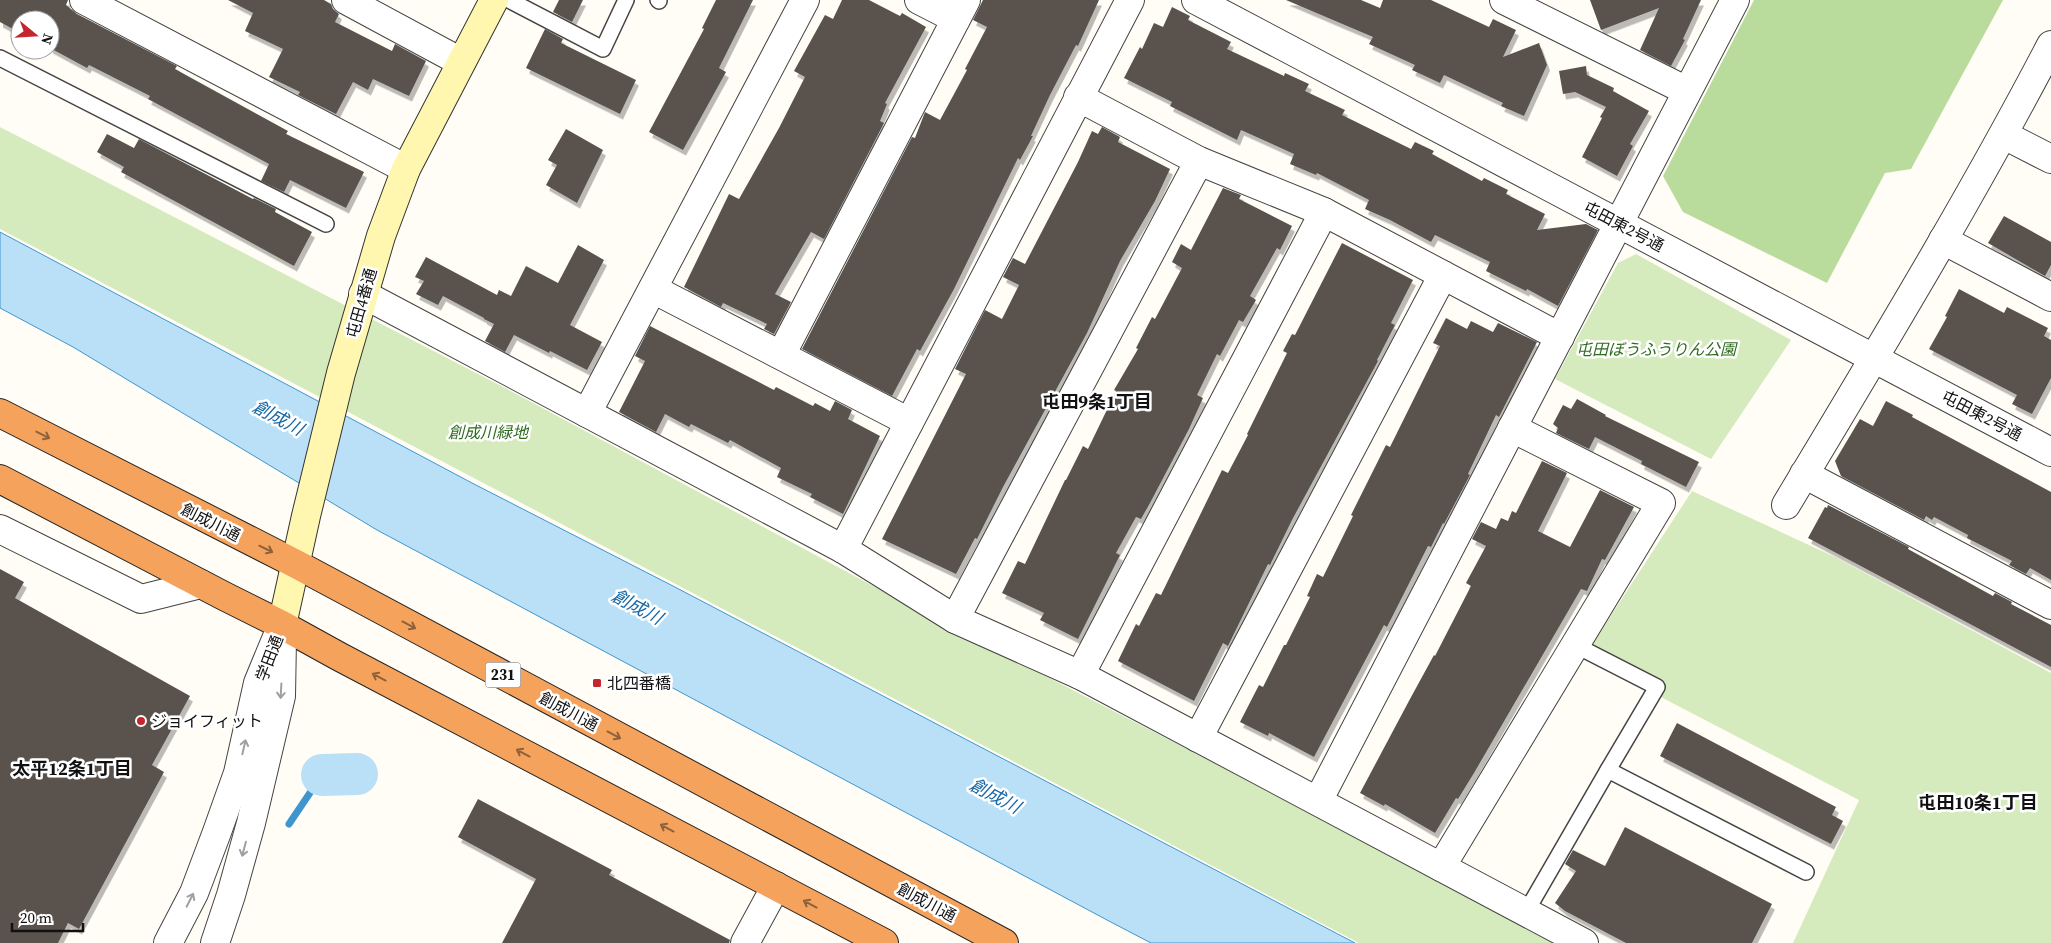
<svg xmlns="http://www.w3.org/2000/svg" width="2051" height="943" font-family="'Source Serif 4','Noto Sans JP',serif">
	<style>
		.green { fill: #d5ebbd }
		.forest { fill: #b9dc9c }
		.water { fill: #b9e0f7; stroke: #3f96cf }
		.lines { fill: none; stroke-linecap: round; stroke-linejoin: round }
		.stream { stroke: #3f96cf; stroke-width: 7 }
		.river { stroke: #b9e0f7; stroke-width: 42 }
		.building { fill: #5a524d; filter: url(#shadow) }
		.lane-casing { stroke: #444; stroke-width: 18 }
		.street-casing { stroke: #444; stroke-width: 30 }
		.secondary-casing { stroke: #333; stroke-width: 30 }
		.highway-casing { stroke: #222; stroke-width: 30 }
		.lane { stroke: #fff; stroke-width: 15 }
		.street { stroke: #fff; stroke-width: 28 }
		.secondary { stroke: #fff6b0; stroke-width: 28 }
		.highway { stroke: #f5a25d; stroke-width: 28 }
		.oneway { stroke: #8e613b }
		.oneway2 { stroke: #a0a0a0 }
		.poi-dot { fill: #c4262e; stroke: #fff; stroke-width: 2 }
		.labels { text-anchor: middle; stroke-width: 5; stroke-linejoin: round; paint-order: stroke }
		.shield { fill: #fff; stroke: #585858; stroke-width: 1 }
		.shield-label { font-size: 15px; font-weight: bold; fill: #111 }
		.street-label { font-size: 16px; fill: #111; stroke: #fff }
		.park-label { font-size: 16px; font-style: italic; fill: #2f6b1f; stroke: #fff }
		.poi-label { font-size: 16px; fill: #111; stroke: #fff; text-anchor: start }
		.neighbourhood-label { font-size: 18px; font-weight: bold; fill: #111; stroke: #fff }
		.water-label { font-size: 18px; font-style: italic; fill: #1768a6; stroke: #fff }
	</style>
	<defs>
		<filter id="shadow"><feDropShadow dx="3" dy="5.5" stdDeviation="0" flood-color="#0004"/></filter>
	</defs>
	<rect width="100%" height="100%" fill="#fffdf5"/>
	<!-- green -->
	<g class="green">
		<polygon points="0,127 507,389 914,608 1460,890 1559,943 1359,943 0,229"/>
		<polygon points="1636,254 1791,340 1711,459 1555,379 1618,263"/>
		<polygon points="1692,491 1835,557 2051,673 2051,943 1793,943 1859,800 1584,657"/>
	</g>
	<!-- forest -->
	<polygon class="forest" points="1754,0 2003,0 1911,169 1885,173 1827,283 1683,212 1663,176"/>
	<!-- water -->
	<polygon class="water" points="0,232 472,483 671,585 1355,943 1151,943 1107,920 377,530 73,347 0,308"/>
	<g class="lines">
		<!-- stream -->
		<polyline class="stream" points="289,824 322,775"/>
		<!-- river -->
		<polyline class="river" points="322,775 357,774"/>
	</g>
	<!-- building -->
	<g class="building">
		<polygon points="0,0 68,0 66,5 77,14 177,66 175,69 288,131 286,134 364,172 346,208 290,180 284,192 261,181 269,164 148,99 150,96 89,65 87,68 50,48 50,20 20,20 20,33 0,22"/>
		<polygon points="228,0 324,0 331,4 333,9 339,14 335,22 392,51 395,44 426,61 409,96 373,79 368,90 353,82 336,114 298,95 300,92 269,77 283,49 245,31 253,13"/>
		<polygon points="559,0 583,0 572,22 553,12"/>
		<polygon points="716,0 753,0 719,68 726,72 683,150 649,132 704,29 702,28"/>
		<polygon points="842,0 869,0 900,16 902,13 926,27 885,103 887,104 880,121 884,123 824,239 811,232 775,294 791,302 774,334 764,329 767,324 723,303 721,307 684,287 729,194 739,199 779,128 805,77 794,71 825,15 833,19"/>
		<polygon points="983,0 1099,0 1078,46 1076,45 1050,95 1031,136 1033,136 1020,160 1018,158 954,289 920,351 917,349 892,396 802,349 912,137 915,138 925,112 940,120 967,70 965,69 987,27 973,20"/>
		<polygon points="1286,0 1361,0 1380,8 1383,0 1431,0 1489,27 1493,19 1516,30 1503,57 1539,43 1547,65 1524,116 1501,106 1503,103 1444,75 1440,83 1412,70 1415,65 1369,44 1373,37"/>
		<polygon points="1590,0 1701,0 1683,39 1685,40 1671,66 1640,50 1659,8 1601,30"/>
		<polygon points="1172,7 1190,16 1188,20 1231,42 1227,49 1284,76 1285,73 1309,84 1305,91 1345,110 1342,115 1411,149 1415,142 1434,151 1432,154 1482,181 1484,178 1508,190 1506,194 1545,214 1537,230 1586,224 1598,230 1558,306 1527,289 1526,291 1486,271 1490,262 1435,235 1431,242 1390,220 1365,209 1369,200 1317,173 1316,175 1290,164 1294,154 1241,130 1237,140 1170,106 1172,102 1124,78 1140,47 1142,49 1154,23 1163,27"/>
		<polygon points="545,29 563,39 561,43 636,80 620,114 526,68"/>
		<polygon points="1586,66 1587,75 1614,88 1613,91 1649,111 1630,144 1633,146 1617,176 1582,157 1602,118 1600,117 1606,107 1575,92 1563,94 1559,71"/>
		<polygon points="1102,127 1120,137 1118,142 1170,169 1155,201 1120,261 1087,333 1003,487 977,539 975,538 956,574 882,539 966,374 955,369 985,310 1002,319 1019,285 1003,277 1013,258 1025,264 1078,162 1092,131 1098,134"/>
		<polygon points="566,129 603,150 577,203 546,185 557,165 548,160"/>
		<polygon points="107,134 134,148 139,139 253,199 254,198 276,209 275,212 312,232 294,266 121,172 124,167 97,152"/>
		<polygon points="1223,188 1241,195 1239,199 1292,226 1280,250 1277,248 1250,296 1256,300 1243,322 1239,320 1220,356 1217,354 1197,395 1203,398 1189,429 1150,503 1141,519 1136,517 1116,553 1120,555 1078,639 1040,620 1044,613 1002,593 1018,561 1025,564 1065,480 1066,480 1083,446 1088,449 1116,391 1114,390 1138,349 1136,348 1152,317 1155,319 1182,268 1172,262 1181,244 1191,250"/>
		<polygon points="2004,216 2051,242 2051,265 2045,276 1988,243"/>
		<polygon points="1342,243 1413,280 1391,323 1395,325 1377,360 1378,361 1292,520 1270,565 1268,564 1228,646 1223,643 1194,701 1118,661 1136,624 1139,626 1156,593 1161,595 1222,470 1228,473 1248,435 1247,434 1287,353 1283,351 1292,334 1295,335"/>
		<polygon points="578,245 604,260 570,325 602,342 587,370 550,351 549,353 514,335 505,352 485,341 494,324 484,319 484,318 443,296 438,305 416,294 424,281 415,277 426,257 497,295 499,290 511,296 526,266 558,283"/>
		<polygon points="1959,289 2004,313 2007,307 2048,328 2044,336 2051,340 2051,378 2032,414 2012,404 2017,395 1929,349 1947,317 1945,316"/>
		<polygon points="1446,318 1467,329 1471,321 1493,332 1498,323 1537,342 1499,417 1496,415 1468,474 1470,475 1444,524 1443,523 1431,547 1428,546 1387,627 1384,625 1314,757 1269,733 1268,736 1240,722 1259,685 1263,687 1284,645 1286,645 1310,597 1307,596 1317,574 1323,577 1353,516 1351,515 1386,445 1390,447 1440,346 1433,343"/>
		<polygon points="650,326 774,390 776,387 813,406 815,403 830,411 835,401 852,410 848,419 880,436 843,514 810,497 812,494 777,477 781,468 730,440 728,443 691,424 689,427 665,414 656,432 619,412 645,361 635,356"/>
		<polygon points="1577,399 1606,415 1605,416 1699,462 1686,487 1641,464 1642,461 1595,437 1589,449 1556,433 1558,428 1553,424 1563,405 1571,409"/>
		<polygon points="1886,401 1913,415 1912,417 2051,492 2051,580 2030,568 2026,574 2009,565 2012,561 1967,538 1968,535 1934,517 1932,520 1926,516 1924,520 1841,476 1835,461 1860,419 1873,426"/>
		<polygon points="1542,461 1567,473 1538,531 1570,547 1600,490 1634,507 1605,560 1602,559 1587,591 1581,589 1474,773 1458,799 1456,798 1435,833 1385,804 1384,806 1360,793 1410,699 1434,655 1435,656 1471,586 1466,583 1486,546 1472,539 1481,522 1496,529 1501,518 1508,521 1512,511 1516,513"/>
		<polygon points="1828,505 1909,547 1908,549 1993,596 1995,593 2012,602 2011,604 2051,625 2051,667 1808,538 1825,507 1827,508"/>
		<polygon points="0,569 24,582 15,598 190,696 152,765 164,772 79,929 68,923 58,943 0,943"/>
		<polygon points="1677,723 1836,807 1832,815 1843,821 1831,844 1660,756"/>
		<polygon points="478,799 612,870 609,875 730,940 729,943 502,943 536,879 458,837"/>
		<polygon points="1625,827 1772,904 1752,943 1626,943 1565,911 1555,903 1576,871 1565,864 1573,850 1605,866"/>
	</g>
	<g class="lines">
		<!-- lane casing -->
		<g class="lane-casing">
			<g id="lane">
				<polyline points="509,0 603,49 626,0"/>
				<polyline points="658,0 659,1"/>
				<polyline points="0,58 326,224"/>
				<polyline points="1575,645 1657,687 1608,770"/>
				<polyline points="1526,912 1608,770 1806,872"/>
			</g>
		</g>
		<!-- street casing -->
		<g class="street-casing">
			<g id="street">
				<polyline points="84,0 406,169"/>
				<polyline points="346,0 461,62"/>
				<polyline points="919,0 956,19"/>
				<polyline points="1196,0 2051,452"/>
				<polyline points="1504,0 1687,91"/>
				<polyline points="1078,97 1199,161 1324,212 1560,337"/>
				<polyline points="2004,135 2051,159"/>
				<polyline points="1943,240 2051,297"/>
				<polyline points="653,289 909,422"/>
				<polyline points="363,294 843,549 955,619 1080,675 1584,943"/>
				<polyline points="781,355 966,0"/>
				<polyline points="587,413 805,0"/>
				<polyline points="1804,474 2051,605"/>
				<path d="M1786 505C1877 353 1969 202 2051 45"/>
				<polyline points="0,529 141,599 201,584"/>
				<polyline points="843,549 1130,0"/>
				<polyline points="955,619 1199,161"/>
				<polyline points="1080,675 1324,212"/>
				<polyline points="1198,738 1443,275"/>
				<polyline points="1318,801 1735,0"/>
				<polyline points="1441,867 1661,503 1512,428"/>
				<polyline points="168,943 194,893 217,832 238,773 258,683 282,625"/>
				<polyline points="215,943 231,895 251,823 281,696 282,639"/>
				<polyline points="745,943 776,886"/>
			</g>
		</g>
		<!-- secondary casing -->
		<g class="secondary-casing">
			<polyline id="secondary" points="282,625 306,516 341,373 381,236 406,169 494,0"/>
		</g>
		<!-- highway casing -->
		<g class="highway-casing">
			<g id="highway">
				<polyline points="0,413 296,564 1004,943"/>
				<polyline points="0,479 224,596 282,625 340,657 884,943"/>
			</g>
		</g>
		<!-- lane -->
		<use href="#lane" class="lane"/>
		<!-- street -->
		<use href="#street" class="street"/>
		<!-- secondary -->
		<use href="#secondary" class="secondary"/>
		<!-- highway -->
		<use href="#highway" class="highway"/>
	</g>
	<!-- one-way arrows -->
	<defs><path id="oneway-shaft" d="M-6 0H5M1.5-3L5.5 0L1.5 3" fill="none" stroke-width="1.6" stroke-linecap="round" stroke-linejoin="round" transform="scale(1.25)"/></defs>
	<g class="oneway">
		<use href="#oneway-shaft" transform="translate(43 435) rotate(27)"/>
		<use href="#oneway-shaft" transform="translate(266 549) rotate(26)"/>
		<use href="#oneway-shaft" transform="translate(409 625) rotate(28)"/>
		<use href="#oneway-shaft" transform="translate(379 677) rotate(-152)"/>
		<use href="#oneway-shaft" transform="translate(614 735) rotate(28)"/>
		<use href="#oneway-shaft" transform="translate(523 753) rotate(-152)"/>
		<use href="#oneway-shaft" transform="translate(667 828) rotate(-152)"/>
		<use href="#oneway-shaft" transform="translate(810 904) rotate(-152)"/>
	</g>
	<g class="oneway2">
		<use href="#oneway-shaft" transform="translate(281 691) rotate(93)"/>
		<use href="#oneway-shaft" transform="translate(244 747) rotate(-77)"/>
		<use href="#oneway-shaft" transform="translate(244 849) rotate(105)"/>
		<use href="#oneway-shaft" transform="translate(190 900) rotate(-63)"/>
	</g>
	<!-- markers -->
	<g class="poi-dot">
		<rect x="592" y="678" width="10" height="10" rx="2.5"/>
		<circle cx="141" cy="721" r="5"/>
	</g>
	<g class="labels">
		<!-- shield labels -->
		<rect class="shield" x="485.5" y="662.5" width="35" height="25" rx="4"/>
		<g class="shield-label">
			<text x="503" y="680">231</text>
		</g>
		<!-- street labels -->
		<g class="street-label">
			<text transform="translate(1624 226) rotate(28)" y="6">屯田東2号通</text>
			<text transform="translate(361 303) rotate(-74)" y="6">屯田4番通</text>
			<text transform="translate(1982 415) rotate(28)" y="6">屯田東2号通</text>
			<text transform="translate(211 522) rotate(27)" y="6">創成川通</text>
			<text transform="translate(269 658) rotate(-69)" y="6">学田通</text>
			<text transform="translate(569 711) rotate(28)" y="6">創成川通</text>
			<text transform="translate(927 902) rotate(28)" y="6">創成川通</text>
		</g>
		<!-- park labels -->
		<g class="park-label">
			<text x="1656" y="355">屯田ぼうふうりん公園</text>
			<text x="488" y="438">創成川緑地</text>
		</g>
		<!-- poi labels -->
		<g class="poi-label">
			<text x="607" y="689">北四番橋</text>
			<text x="151" y="727">ジョイフィット</text>
		</g>
		<!-- neighbourhood labels -->
		<g class="neighbourhood-label">
			<text x="1097" y="408">屯田9条1丁目</text>
			<text x="72" y="775">太平12条1丁目</text>
			<text x="1978" y="809">屯田10条1丁目</text>
		</g>
		<!-- water labels -->
		<g class="water-label">
			<text transform="translate(278 418) rotate(28)" y="6">創成川</text>
			<text transform="translate(637 607) rotate(28)" y="6">創成川</text>
			<text transform="translate(995 796) rotate(28)" y="6">創成川</text>
		</g>
	</g>
	<!-- north arrow -->
	<g transform="translate(35 35) rotate(108)"><circle r="24" fill="#ffffff" stroke="#a0a0a0"/>
	<path d="M0-4L9 19L0 12L-9 19Z" fill="#c4262e"/>
	<text y="-8" font-size="14" font-weight="bold" text-anchor="middle" fill="#111111">N</text>
	</g>
	<!-- scale -->
	<path d="M12 923v8h71v-8" fill="none" stroke="#111111" stroke-width="2.5"/>
	<text x="20" y="923" font-size="15" fill="#111111" stroke="#ffffff" stroke-width="4" paint-order="stroke">20 m</text>
</svg>
